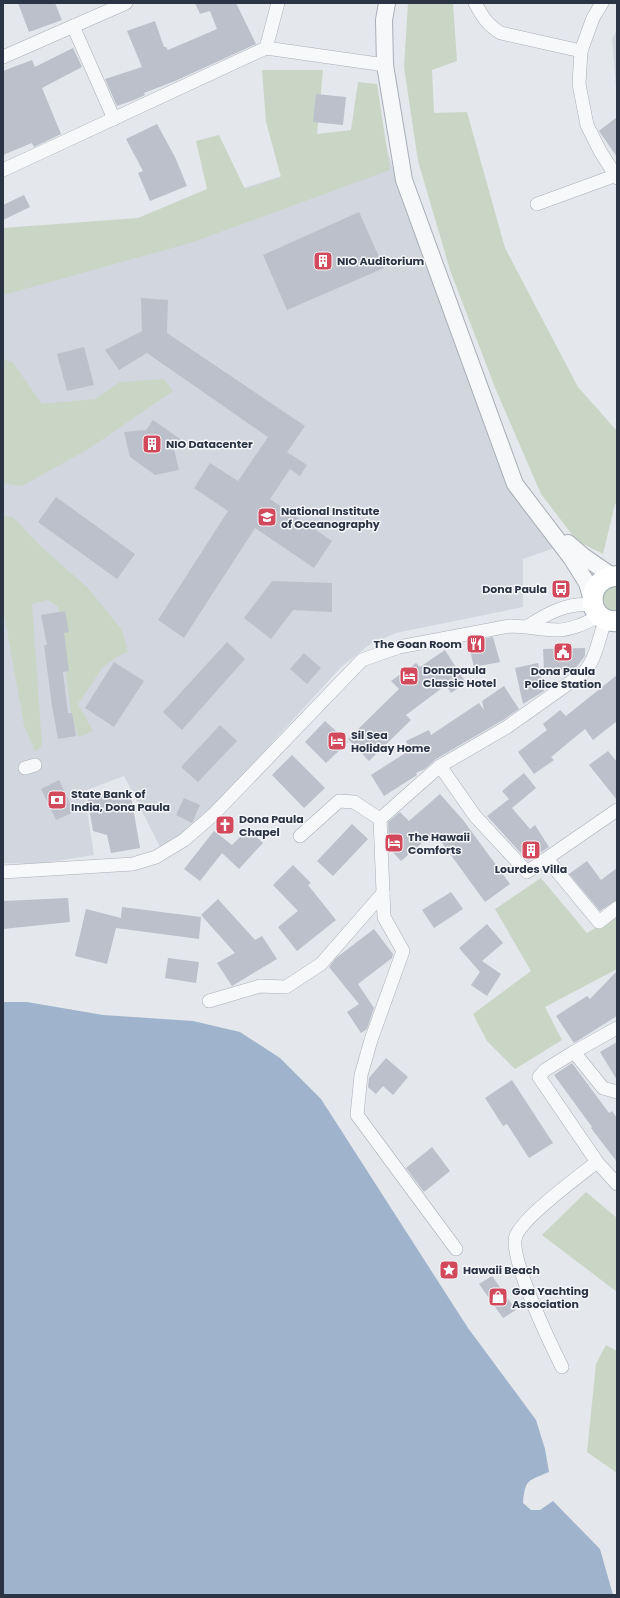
<svg xmlns="http://www.w3.org/2000/svg" width="620" height="1598" font-family="Poppins,sans-serif">
	<style>
		.built { fill: #d2d6de }
		.green { fill: #c9d6c5 }
		.water { fill: #9fb4cc }
		.building { fill: #bbc0ca }
		.lines { fill: none; stroke-linecap: round; stroke-linejoin: round }
		.minor-casing { stroke: #a9aeb7; stroke-width: 14 }
		.tertiary-casing { stroke: #a9aeb7; stroke-width: 18 }
		.primary-casing { stroke: #a3abb8; stroke-width: 22 }
		.minor { stroke: #f7f8fa; stroke-width: 13 }
		.tertiary { stroke: #f7f8fa; stroke-width: 16 }
		.primary { stroke: #fff; stroke-width: 20 }
		.labels { text-anchor: middle; stroke-width: 3; stroke-linejoin: round; paint-order: stroke }
		.poi-label { font-size: 11px; font-weight: bold; fill: #2b3445; stroke: #f4f6f9; text-anchor: start }
	</style>
	<rect width="100%" height="100%" fill="#e4e7ec"/>
	<!-- built -->
	<g class="built">
		<polygon points="617,30 617,99 612,39"/>
		<polygon points="385,143 397,182 508,486 554,548 523,559 523,607 396,633 369,645 341,667 199,823 182,835 160,847 124,776 84,791 94,855 37,864 3,863 3,232 137,222"/>
	</g>
	<!-- green -->
	<g class="green">
		<polygon points="408,3 453,3 457,61 432,70 434,113 467,112 505,248 578,387 617,431 617,504 615,504 603,554 577,541 541,494 496,390 450,270 418,161 404,67"/>
		<polygon points="262,70 323,70 317,134 351,130 358,82 377,84 390,170 190,243 3,295 3,228 138,218 207,189 196,141 219,135 245,189 281,177 266,122"/>
		<polygon points="3,359 13,363 42,404 95,399 120,382 164,379 173,391 90,448 22,486 3,483"/>
		<polygon points="3,516 13,517 38,544 88,588 122,630 128,652 116,657 103,667 78,704 93,731 79,737 72,721 58,607 48,600 32,604 42,746 35,751 24,725 3,608"/>
		<polygon points="617,583 617,613 609,611 602,604 604,589"/>
		<polygon points="541,878 587,933 617,915 617,969 545,1007 562,1040 515,1069 487,1041 473,1014 531,971 495,909"/>
		<polygon points="586,1192 617,1218 617,1292 542,1235"/>
		<polygon points="606,1345 617,1351 617,1473 587,1452 596,1364"/>
	</g>
	<!-- water -->
	<path class="water" d="M3 1002H27L103 1015 193 1021 240 1032 280 1058 321 1099 468 1328 536 1420 545 1449 549 1472C528 1481 525 1479 523 1503L531 1510H540L553 1501 600 1549 613 1595H3Z"/>
	<!-- building -->
	<g class="building">
		<polygon points="18,3 55,3 62,20 29,32"/>
		<polygon points="195,3 236,3 256,44 175,81 144,93 145,95 134,100 117,106 105,79 142,67 127,31 155,21 164,47 166,47 168,50 217,29 210,11 200,14"/>
		<polygon points="73,48 82,67 42,88 61,134 34,147 32,143 3,155 3,71 32,60 35,67"/>
		<polygon points="316,94 346,97 343,125 313,122"/>
		<polygon points="617,117 617,157 599,131"/>
		<polygon points="157,124 175,157 187,186 150,201 138,173 143,171 126,139"/>
		<polygon points="24,195 30,207 3,220 3,205"/>
		<polygon points="359,212 384,268 287,310 263,255"/>
		<polygon points="141,298 168,300 167,333 305,426 287,452 307,465 300,476 290,469 270,499 332,541 314,568 255,528 184,638 158,620 228,511 194,488 210,463 238,481 268,437 147,353 119,370 105,350 142,331"/>
		<polygon points="84,347 94,385 67,391 57,354"/>
		<polygon points="153,420 180,439 174,449 179,470 155,475 130,457 124,432 146,430"/>
		<polygon points="56,497 135,554 117,579 38,522"/>
		<polygon points="272,581 332,583 332,612 293,610 271,639 244,618"/>
		<polygon points="65,611 69,632 64,633 69,671 63,672 68,713 72,713 76,736 58,739 52,706 44,645 47,645 41,615"/>
		<polygon points="493,637 500,662 474,667 468,642"/>
		<polygon points="227,642 245,659 182,730 163,712"/>
		<polygon points="585,648 585,656 575,669 544,670 543,649"/>
		<polygon points="445,650 466,683 451,693 446,685 406,715 411,720 369,761 348,739 399,689 391,681 416,663 420,667"/>
		<polygon points="304,653 321,668 307,684 290,669"/>
		<polygon points="114,662 144,681 114,727 85,708"/>
		<polygon points="538,663 544,691 523,704 515,668"/>
		<polygon points="617,675 617,721 593,740 585,729 551,757 554,760 534,774 518,752 547,730 543,724 560,710 566,716"/>
		<polygon points="504,686 519,709 503,720 436,759 425,769 416,773 417,775 384,796 371,775 410,750 406,741 429,730 431,735 479,703 484,710 482,701"/>
		<polygon points="325,721 348,742 326,763 305,742"/>
		<polygon points="220,725 237,741 198,782 181,767"/>
		<polygon points="608,751 617,762 617,800 589,765"/>
		<polygon points="292,755 325,788 304,808 272,775"/>
		<polygon points="524,773 536,788 512,808 530,829 535,825 549,847 528,861 487,816 509,799 502,791"/>
		<polygon points="59,780 74,812 56,820 41,789"/>
		<polygon points="130,790 140,848 111,853 107,835 93,831 87,797"/>
		<polygon points="440,794 463,820 510,884 485,902 440,840 437,842 431,835 401,861 389,848 388,822 400,812 409,821"/>
		<polygon points="184,798 200,805 192,823 176,815"/>
		<polygon points="352,824 368,839 333,876 317,861"/>
		<polygon points="248,829 263,843 239,869 222,853 200,881 184,869 214,831 232,845"/>
		<polygon points="587,861 601,880 617,868 617,900 600,911 569,874"/>
		<polygon points="293,865 311,883 308,885 336,920 297,951 278,927 298,911 273,885"/>
		<polygon points="451,892 463,909 434,928 422,910"/>
		<polygon points="68,898 70,922 3,929 3,901"/>
		<polygon points="218,899 255,940 262,936 277,959 232,986 217,963 235,953 201,915"/>
		<polygon points="122,907 201,917 199,939 116,928 107,964 75,956 86,909 121,918"/>
		<polygon points="487,924 503,943 482,961 501,974 487,996 471,985 480,972 459,948"/>
		<polygon points="374,929 393,954 392,958 358,984 374,1008 367,1029 361,1033 347,1012 359,1004 329,967 336,958"/>
		<polygon points="168,958 199,962 196,983 165,978"/>
		<polygon points="617,971 617,1016 574,1043 556,1016 587,996 590,999"/>
		<polygon points="617,1042 617,1080 600,1052"/>
		<polygon points="386,1058 408,1077 393,1095 383,1086 376,1094 368,1087 369,1078"/>
		<polygon points="572,1063 609,1113 612,1111 617,1118 617,1162 591,1128 592,1127 554,1075"/>
		<polygon points="512,1080 553,1143 529,1158 507,1124 503,1126 485,1098"/>
		<polygon points="432,1147 450,1171 424,1192 406,1168"/>
		<polygon points="492,1276 516,1310 503,1318 479,1284"/>
	</g>
	<g class="lines">
		<!-- minor casing -->
		<g class="minor-casing">
			<g id="minor">
				<path d="M475 3C482 16 488 26 501 33L581 51"/>
				<polyline points="602,3 593,18 581,51 579,84 587,125 600,151 617,178"/>
				<polyline points="73,26 114,119"/>
				<polyline points="266,48 278,3"/>
				<polyline points="3,57 126,3"/>
				<polyline points="3,170 266,48 385,65"/>
				<polyline points="537,204 614,176"/>
				<path d="M528 626C548 613 568 602 593 605"/>
				<polyline points="440,766 475,816 527,872 617,810"/>
				<polyline points="25,768 35,765"/>
				<polyline points="380,819 384,917 403,951 371,1040 361,1075 357,1115 456,1249"/>
				<path d="M300 836 339 801 354 802 380 819 440 766 507 727 582 674C597 660 598 638 606 619"/>
				<polyline points="547,859 599,922 617,908"/>
				<path d="M3 872 133 864 156 857 184 840 213 815 362 660 399 647 510 626C526 626 542 630 558 630 572 630 587 622 600 616"/>
				<polyline points="209,1001 260,986 286,987 321,964 383,893"/>
				<polyline points="617,1028 574,1052 603,1088 617,1092"/>
				<polyline points="574,1052 545,1070 539,1077 597,1162 617,1184"/>
				<path d="M562 1367C551 1345 508 1256 516 1236 523 1217 579 1176 597 1162"/>
			</g>
		</g>
		<!-- tertiary casing -->
		<g class="tertiary-casing">
			<g id="tertiary">
				<polyline points="387,3 384,20 385,65 404,180 515,484 572,559 587,583 592,600"/>
				<polyline points="568,543 583,556 612,576"/>
			</g>
		</g>
		<!-- primary casing -->
		<g class="primary-casing">
			<path id="primary" d="M617 576C583 577 586 624 617 621"/>
		</g>
		<!-- minor -->
		<use href="#minor" class="minor"/>
		<!-- tertiary -->
		<use href="#tertiary" class="tertiary"/>
		<!-- primary -->
		<use href="#primary" class="primary"/>
	</g>
	<!-- icons -->
	<defs>
		<g id="building-square" transform="scale(1)"><rect x="-9" y="-9" width="18" height="18" rx="4" fill="#d1495b" stroke="#f4f6f9"/><path d="M-4-6H4V6H1V3H-1V6H-4ZM-2.5-4.3h1.7v1.8h-1.7ZM.8-4.3h1.7v1.8H.8ZM-2.5-1h1.7V.8h-1.7ZM.8-1h1.7V.8H.8Z" fill="#fff"/></g>
		<g id="university-square" transform="scale(1)"><rect x="-9" y="-9" width="18" height="18" rx="4" fill="#d1495b" stroke="#f4f6f9"/><path d="M0-5L7-2L0 1L-7-2ZM-4 1L0 2.5L4 1V4Q0 6-4 4Z" fill="#fff"/></g>
		<g id="bus-square" transform="scale(1)"><rect x="-9" y="-9" width="18" height="18" rx="4" fill="#d1495b" stroke="#f4f6f9"/><path d="M-5-6H5V4H4V6H2V4H-2V6H-4V4H-5ZM-3.5-4V0h7V-4ZM-3.5 1.2v1.5H-2V1.2ZM2 1.2v1.5H3.5V1.2Z" fill="#fff"/></g>
		<g id="restaurant-square" transform="scale(1)"><rect x="-9" y="-9" width="18" height="18" rx="4" fill="#d1495b" stroke="#f4f6f9"/><path d="M-5-6h1v4h1v-4h1v4h1v-4h1v5L-1.5 .5V6h-2V.5L-5-1ZM5-6V6H3V1.5H1.5Q1.5-4 5-6Z" fill="#fff"/></g>
		<g id="civic-square" transform="scale(1)"><rect x="-9" y="-9" width="18" height="18" rx="4" fill="#d1495b" stroke="#f4f6f9"/><path d="M-.6-6.5H3V-4.5H.6V-3L4-1V1h2V6H-6V1h2V-1L-.6-3ZM-1.2 2.5V6h2.4V2.5Z" fill="#fff"/></g>
		<g id="hotel-square" transform="scale(1)"><rect x="-9" y="-9" width="18" height="18" rx="4" fill="#d1495b" stroke="#f4f6f9"/><path d="M-6-4.5h1.5V1H6V5H4.5V3h-9V5H-6ZM-4 0a1.8 1.8 0 1 1 3.6 0ZM.5 0V-2.5h3Q6-2.5 6 0Z" fill="#fff"/></g>
		<g id="bank-square" transform="scale(1)"><rect x="-9" y="-9" width="18" height="18" rx="4" fill="#d1495b" stroke="#f4f6f9"/><path d="M-6-4H6V4H-6ZM0-2.3a2.3 2.3 0 1 0 0 4.6a2.3 2.3 0 1 0 0-4.6Z" fill="#fff"/></g>
		<g id="church-square" transform="scale(1)"><rect x="-9" y="-9" width="18" height="18" rx="4" fill="#d1495b" stroke="#f4f6f9"/><path d="M-1.2-6h2.4v3.5h3.3v2.4h-3.3V6h-2.4V-.1h-3.3v-2.4h3.3Z" fill="#fff"/></g>
		<g id="sight-square" transform="scale(1)"><rect x="-9" y="-9" width="18" height="18" rx="4" fill="#d1495b" stroke="#f4f6f9"/><path d="M0-6L1.8-2.2L6-1.7L2.9 1.2L3.7 5.4L0 3.3L-3.7 5.4L-2.9 1.2L-6-1.7L-1.8-2.2Z" fill="#fff"/></g>
		<g id="shop-square" transform="scale(1)"><rect x="-9" y="-9" width="18" height="18" rx="4" fill="#d1495b" stroke="#f4f6f9"/><path d="M-5-2.5h2.3a2.7 3.5 0 0 1 5.4 0H5L5.5 6h-11ZM-1.5-2.5h3a1.5 2.3 0 0 0-3 0Z" fill="#fff"/></g>
	</defs>
	<g fill-rule="evenodd">
		<use href="#building-square" x="323" y="261"/>
		<use href="#building-square" x="152" y="444"/>
		<use href="#university-square" x="267" y="517"/>
		<use href="#bus-square" x="561" y="589"/>
		<use href="#restaurant-square" x="476" y="644"/>
		<use href="#civic-square" x="563" y="652"/>
		<use href="#hotel-square" x="409" y="676"/>
		<use href="#hotel-square" x="337" y="741"/>
		<use href="#bank-square" x="57" y="800"/>
		<use href="#church-square" x="225" y="825"/>
		<use href="#hotel-square" x="394" y="843"/>
		<use href="#building-square" x="531" y="850"/>
		<use href="#sight-square" x="449" y="1270"/>
		<use href="#shop-square" x="498" y="1297"/>
	</g>
	<g class="labels">
		<!-- poi labels -->
		<g class="poi-label">
			<text x="337" y="265">NIO Auditorium</text>
			<text x="166" y="448">NIO Datacenter</text>
			<text x="281" y="515">National Institute<tspan x="281" dy="13">of Oceanography</tspan></text>
			<text x="547" y="593" text-anchor="end">Dona Paula</text>
			<text x="462" y="648" text-anchor="end">The Goan Room</text>
			<text x="423" y="674">Donapaula<tspan x="423" dy="13">Classic Hotel</tspan></text>
			<text x="563" y="675" text-anchor="middle">Dona Paula<tspan x="563" dy="13">Police Station</tspan></text>
			<text x="351" y="739">Sil Sea<tspan x="351" dy="13">Holiday Home</tspan></text>
			<text x="71" y="798">State Bank of<tspan x="71" dy="13">India, Dona Paula</tspan></text>
			<text x="239" y="823">Dona Paula<tspan x="239" dy="13">Chapel</tspan></text>
			<text x="408" y="841">The Hawaii<tspan x="408" dy="13">Comforts</tspan></text>
			<text x="531" y="873" text-anchor="middle">Lourdes Villa</text>
			<text x="463" y="1274">Hawaii Beach</text>
			<text x="512" y="1295">Goa Yachting<tspan x="512" dy="13">Association</tspan></text>
		</g>
	</g>
	<!-- border -->
	<rect width="620" height="1598" fill="none" stroke="#2b3445" stroke-width="8"/>
</svg>
